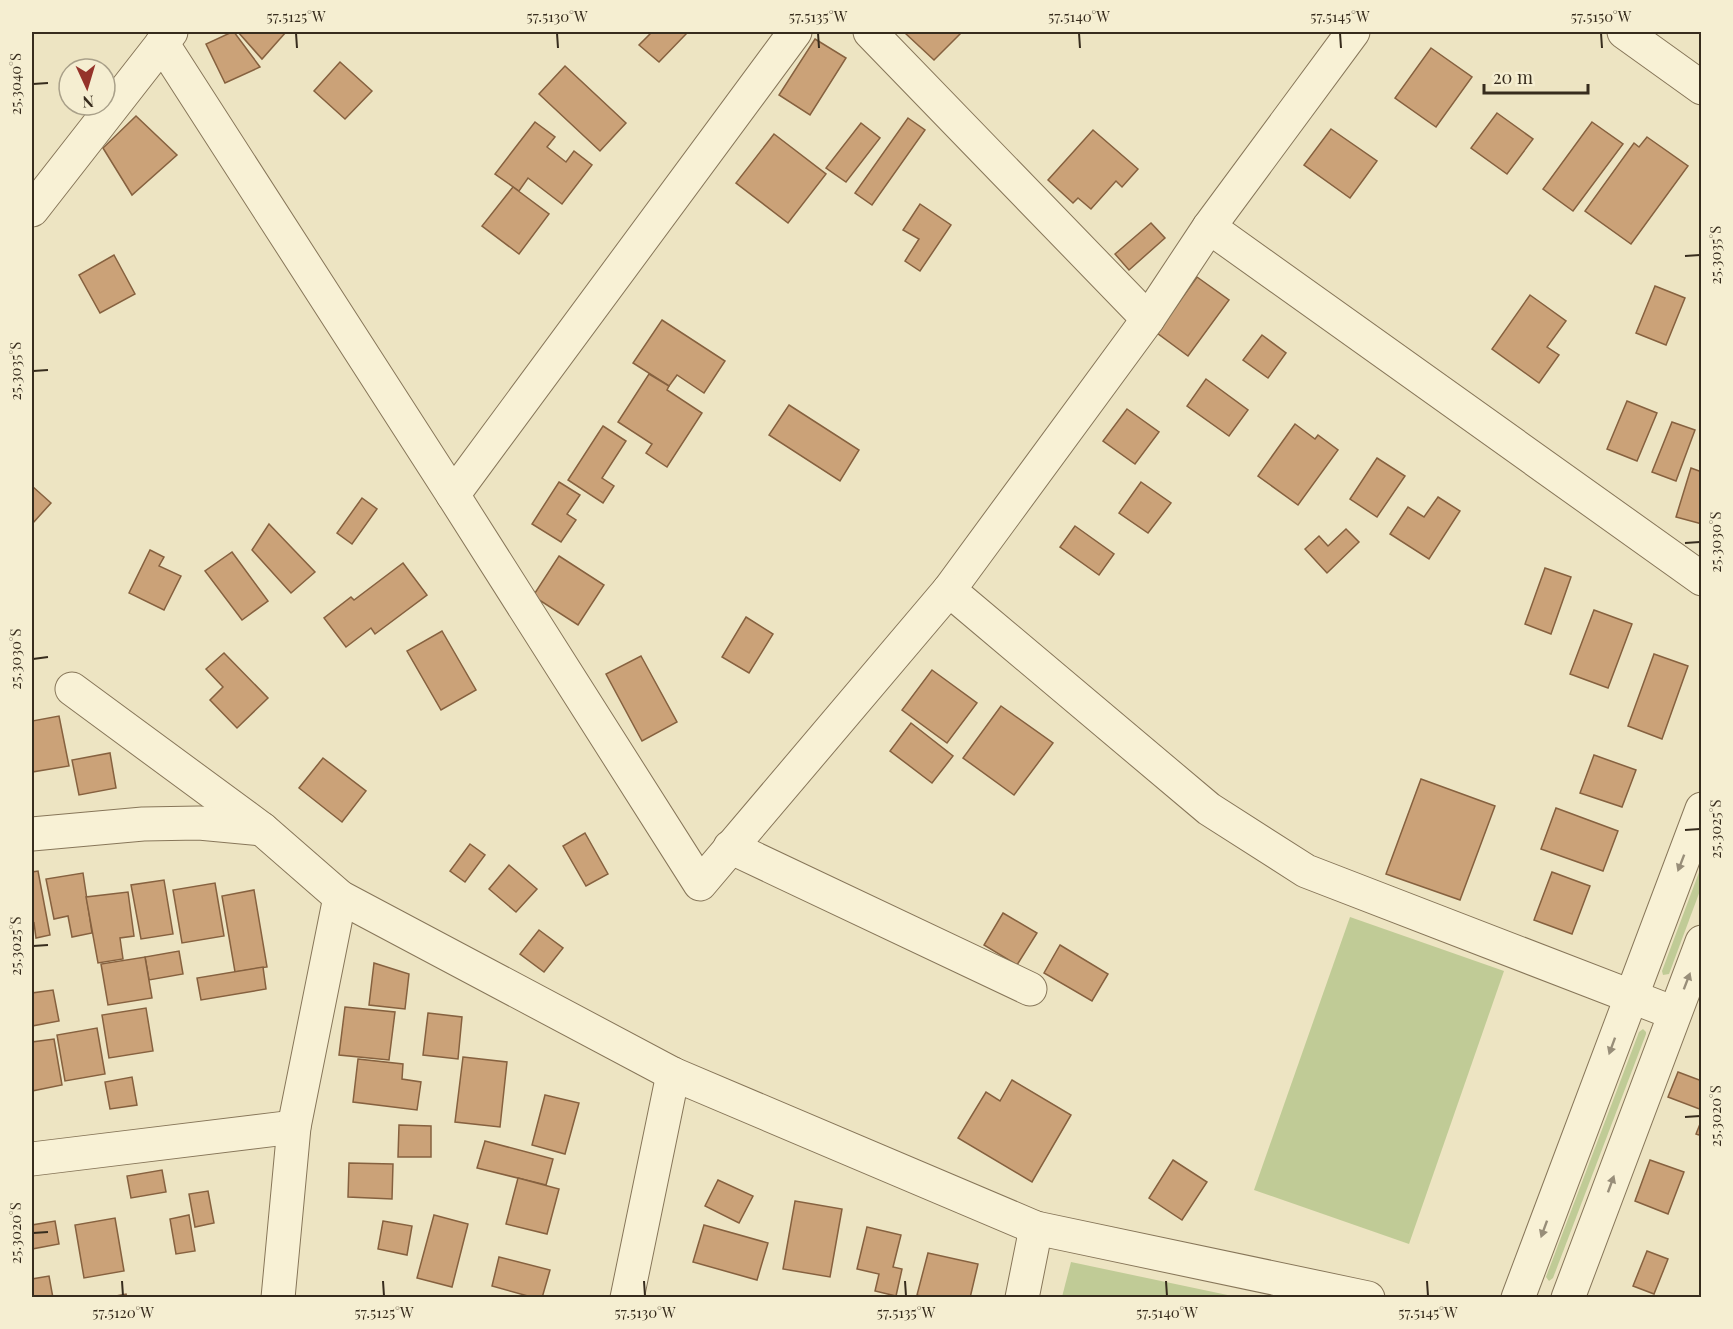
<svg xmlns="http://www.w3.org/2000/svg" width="1733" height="1329" font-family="'Playfair Display',serif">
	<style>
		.green { fill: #c0cb96 }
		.building { fill: #cba278; stroke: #86613f; stroke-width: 1.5 }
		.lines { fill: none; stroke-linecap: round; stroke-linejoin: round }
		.minor-casing { stroke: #877659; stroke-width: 35 }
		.minor { stroke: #f8f1d5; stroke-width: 33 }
		.oneway { fill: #988e79 }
		.ticks { fill: none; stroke: #372c1d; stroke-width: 2 }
		.neatline { fill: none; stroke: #372c1d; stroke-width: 2 }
		.ticks-label { font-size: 15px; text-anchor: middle; fill: #372c1d }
	</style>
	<rect width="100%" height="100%" fill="#ede4c2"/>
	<!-- green -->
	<g class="green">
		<polygon points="1701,867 1701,888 1669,974 1663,975 1662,971"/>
		<polygon points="1350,917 1504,971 1409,1244 1254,1190"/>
		<polygon points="1643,1029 1646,1032 1646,1034 1553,1278 1549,1281 1546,1277 1639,1032"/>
		<polygon points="1071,1262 1237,1297 1062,1297"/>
	</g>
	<!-- building -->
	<g class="building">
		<polygon points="232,32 234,32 260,67 225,83 206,44"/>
		<polygon points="238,32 286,32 262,59"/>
		<polygon points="652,32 685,32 687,33 659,62 639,45"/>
		<polygon points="906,32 962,32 934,60 905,33"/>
		<polygon points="815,39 846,58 810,115 779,95"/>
		<polygon points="1431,48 1472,77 1436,127 1395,98"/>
		<polygon points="340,62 372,91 345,119 314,91"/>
		<polygon points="565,66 626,123 600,151 539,94"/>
		<polygon points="1497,113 1533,139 1507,174 1471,148"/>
		<polygon points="136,116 177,155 132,195 103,148"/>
		<polygon points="908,118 925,130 872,205 855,193"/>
		<polygon points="535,122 555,137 547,147 566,162 574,151 592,165 562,204 528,178 519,191 495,174"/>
		<polygon points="1592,122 1623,144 1573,211 1543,189"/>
		<polygon points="861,123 880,138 846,182 826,168"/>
		<polygon points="1331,129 1377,161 1350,198 1304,165"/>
		<polygon points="1093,130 1138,169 1122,187 1116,181 1091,209 1078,198 1073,203 1048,180"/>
		<polygon points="774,134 826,174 788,223 736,183"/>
		<polygon points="1647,137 1688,166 1631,244 1585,211 1634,143 1639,147"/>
		<polygon points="513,187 549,214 519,254 482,226"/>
		<polygon points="920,204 951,225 920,271 905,261 919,239 903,230"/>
		<polygon points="1151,223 1165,238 1129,270 1115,254"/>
		<polygon points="114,255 135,294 100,313 79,275"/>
		<polygon points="1197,277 1229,300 1188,356 1157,333"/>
		<polygon points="1655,286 1685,298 1666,345 1636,333"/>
		<polygon points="1530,295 1566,321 1547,347 1559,355 1539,383 1492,349"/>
		<polygon points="662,320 725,361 704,393 677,375 669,386 633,363"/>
		<polygon points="1262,335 1286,353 1268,378 1243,360"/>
		<polygon points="649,374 669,386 667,390 702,413 667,467 646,453 652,444 618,422"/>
		<polygon points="1206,379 1248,410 1229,436 1187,406"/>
		<polygon points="1627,401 1657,413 1637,461 1607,449"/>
		<polygon points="789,405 859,450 840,481 769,435"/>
		<polygon points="1127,409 1159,432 1135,464 1103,441"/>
		<polygon points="1672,422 1695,430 1676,481 1652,472"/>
		<polygon points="1295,424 1315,439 1318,435 1338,450 1298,505 1258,476"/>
		<polygon points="603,426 626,441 602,478 614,486 603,503 568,480"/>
		<polygon points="1377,458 1405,476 1377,517 1350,499"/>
		<polygon points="1691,468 1702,472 1702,524 1676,517"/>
		<polygon points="559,482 580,495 567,514 576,520 561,542 532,524"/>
		<polygon points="1141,482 1171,503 1148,533 1119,513"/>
		<polygon points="32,486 51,503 32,524"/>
		<polygon points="1438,497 1460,511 1429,559 1390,534 1408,507 1424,517"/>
		<polygon points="362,498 377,509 352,544 337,533"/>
		<polygon points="269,524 315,572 291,593 252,550"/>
		<polygon points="1075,526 1114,554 1099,575 1060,547"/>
		<polygon points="1346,529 1359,542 1327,573 1305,549 1319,536 1328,546"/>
		<polygon points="150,550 164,557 159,566 181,576 164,610 129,593"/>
		<polygon points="232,552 268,601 242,620 205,571"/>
		<polygon points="559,556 604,585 578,625 533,596"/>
		<polygon points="403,563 427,595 375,634 371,628 346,647 324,618 351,597 354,600"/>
		<polygon points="1545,568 1571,577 1551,634 1525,624"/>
		<polygon points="1594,610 1632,624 1608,688 1570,674"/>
		<polygon points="746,617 773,634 749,673 722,657"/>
		<polygon points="442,631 476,690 441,710 407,651"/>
		<polygon points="224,653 268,698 237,728 210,700 223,687 206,669"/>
		<polygon points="1654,654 1688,666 1662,739 1628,726"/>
		<polygon points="641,656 677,722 642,741 606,674"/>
		<polygon points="932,670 977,703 947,743 902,710"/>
		<polygon points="1001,706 1053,743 1014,795 963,758"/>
		<polygon points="59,716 69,766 32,772 32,721"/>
		<polygon points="911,723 953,756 932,783 890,751"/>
		<polygon points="110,753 116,788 79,795 72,760"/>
		<polygon points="1594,755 1636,770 1622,807 1580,793"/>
		<polygon points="323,758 366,791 342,822 299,788"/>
		<polygon points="1421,779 1495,806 1460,900 1386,874"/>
		<polygon points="1556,808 1618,831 1603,871 1541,849"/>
		<polygon points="585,833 608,874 586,886 563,846"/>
		<polygon points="470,844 485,855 465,882 450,871"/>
		<polygon points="509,865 537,889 516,912 489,889"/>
		<polygon points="38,871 50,935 36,938 34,923 32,924 32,872"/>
		<polygon points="1552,872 1590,886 1572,934 1534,920"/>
		<polygon points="83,873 92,933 72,937 68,916 54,919 46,879"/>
		<polygon points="164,880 173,934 141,939 131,885"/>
		<polygon points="215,883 224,936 182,943 173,890"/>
		<polygon points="254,890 267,967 235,972 222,896"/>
		<polygon points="128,892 134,936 120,938 123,959 98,963 86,897"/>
		<polygon points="1003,913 1037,933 1017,965 984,945"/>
		<polygon points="539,930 563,948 544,972 520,954"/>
		<polygon points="1060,945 1108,974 1092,1001 1044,973"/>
		<polygon points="179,951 183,974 149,980 145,957"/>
		<polygon points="145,957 152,998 108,1005 101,964"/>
		<polygon points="374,963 409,974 405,1009 369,1005"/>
		<polygon points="263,967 266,989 201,1000 197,978"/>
		<polygon points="53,990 59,1021 32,1026 32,993"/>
		<polygon points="345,1007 395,1012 389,1060 339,1055"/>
		<polygon points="146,1008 153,1051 109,1058 102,1015"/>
		<polygon points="428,1013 462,1017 458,1059 423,1055"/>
		<polygon points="97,1028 105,1074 65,1081 57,1035"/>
		<polygon points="54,1039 62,1085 32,1091 32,1042"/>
		<polygon points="463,1057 507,1062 500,1127 455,1122"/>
		<polygon points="358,1059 403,1064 402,1079 421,1082 417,1110 353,1102"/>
		<polygon points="1678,1072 1702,1081 1702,1110 1668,1097"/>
		<polygon points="132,1077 137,1105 110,1109 105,1082"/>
		<polygon points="1012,1080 1071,1115 1032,1182 958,1138 986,1092 1000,1101"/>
		<polygon points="545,1095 579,1103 565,1154 532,1145"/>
		<polygon points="1702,1119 1702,1136 1696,1134"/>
		<polygon points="399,1125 431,1126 431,1157 398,1157"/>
		<polygon points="485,1141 553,1159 546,1185 477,1168"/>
		<polygon points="1173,1160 1207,1182 1182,1220 1149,1198"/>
		<polygon points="1650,1160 1684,1172 1668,1214 1635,1201"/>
		<polygon points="349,1163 393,1164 392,1199 348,1197"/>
		<polygon points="162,1170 166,1192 131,1198 127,1176"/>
		<polygon points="518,1178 559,1189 547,1234 506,1224"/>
		<polygon points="718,1180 753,1196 739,1223 705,1206"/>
		<polygon points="208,1191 214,1223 195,1227 189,1194"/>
		<polygon points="795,1201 842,1209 830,1277 783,1269"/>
		<polygon points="189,1215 195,1251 176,1254 170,1219"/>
		<polygon points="434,1215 468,1224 452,1287 417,1278"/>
		<polygon points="115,1218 124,1271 84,1278 75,1225"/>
		<polygon points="55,1221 59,1244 32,1249 32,1225"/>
		<polygon points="383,1221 412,1226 407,1255 378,1249"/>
		<polygon points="704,1225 768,1243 757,1280 693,1262"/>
		<polygon points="867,1227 901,1235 893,1267 902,1269 896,1296 875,1291 879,1274 857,1269"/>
		<polygon points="1647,1251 1668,1259 1654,1294 1633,1286"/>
		<polygon points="928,1253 978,1264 970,1298 926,1298 917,1295"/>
		<polygon points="499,1257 550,1270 542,1298 535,1298 492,1286"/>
		<polygon points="49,1276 53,1298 32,1298 32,1279"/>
		<polygon points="126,1294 127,1298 105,1298"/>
	</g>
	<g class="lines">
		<!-- minor casing -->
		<g class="minor-casing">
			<g id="minor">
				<polyline points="870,32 1148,319"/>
				<polyline points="1624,32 1702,88"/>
				<polyline points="162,43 453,495 700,884 949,590 1148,319 1209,227 1353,32"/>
				<polyline points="32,210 171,32"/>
				<polyline points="1209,227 1702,579"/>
				<polyline points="453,495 795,32"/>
				<polyline points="949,590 1209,809 1306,871 1674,1013"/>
				<polyline points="72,689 262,829 340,897 673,1074 1036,1228 1368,1298"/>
				<polyline points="32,834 143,824 199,823 262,829"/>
				<polyline points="730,847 1030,989"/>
				<polyline points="32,1159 294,1127"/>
				<polyline points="278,1298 294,1127 340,897"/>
				<polyline points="627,1298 673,1074"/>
				<polyline points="1022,1298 1036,1228"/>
				<polyline points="1518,1298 1702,809"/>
				<polyline points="1568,1298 1702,942"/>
			</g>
		</g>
		<!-- minor -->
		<use href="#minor" class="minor"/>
	</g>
	<!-- one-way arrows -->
	<defs><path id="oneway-solid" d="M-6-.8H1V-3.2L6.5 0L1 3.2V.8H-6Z" transform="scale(1.5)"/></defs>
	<g class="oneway">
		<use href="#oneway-solid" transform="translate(1681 863) rotate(111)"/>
		<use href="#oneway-solid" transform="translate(1687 981) rotate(-69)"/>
		<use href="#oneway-solid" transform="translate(1612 1046) rotate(110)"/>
		<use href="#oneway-solid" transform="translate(1611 1184) rotate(-70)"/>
		<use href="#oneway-solid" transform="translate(1544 1229) rotate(110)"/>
	</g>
	<!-- ticks -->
	<path class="ticks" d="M296 33 297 48M557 33 558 48M818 33 819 48M1079 33 1080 48M1340 33 1341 48M1601 33 1602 48M33 84 48 83M1685 256 1700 255M33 371 48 370M1685 543 1700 542M33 659 48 657M1685 830 1700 829M33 946 48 945M1685 1117 1700 1116M33 1233 48 1232M122 1281 123 1296M383 1281 384 1296M644 1281 645 1296M905 1281 906 1296M1166 1281 1167 1296M1427 1281 1428 1296"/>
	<!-- border -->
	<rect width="1733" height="1329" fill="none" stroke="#f5eed1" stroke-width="66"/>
	<!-- north arrow -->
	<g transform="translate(87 87) rotate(176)"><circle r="28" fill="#f5eed1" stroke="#a9a089" stroke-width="1.5"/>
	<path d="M0-4.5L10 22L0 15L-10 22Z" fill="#95332a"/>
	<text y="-9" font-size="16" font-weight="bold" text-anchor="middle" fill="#372c1d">N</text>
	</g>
	<!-- scale -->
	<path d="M1484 84v9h104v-9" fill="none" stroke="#372c1d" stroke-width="3"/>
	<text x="1493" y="84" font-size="18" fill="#372c1d" stroke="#f5eed1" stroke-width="4.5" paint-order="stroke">20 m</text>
	<rect x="33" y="33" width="1667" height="1263" class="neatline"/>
	<g class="ticks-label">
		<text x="296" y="22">57.5125°W</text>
		<text x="557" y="22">57.5130°W</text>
		<text x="818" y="22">57.5135°W</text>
		<text x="1079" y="22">57.5140°W</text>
		<text x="1340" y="22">57.5145°W</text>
		<text x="1601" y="22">57.5150°W</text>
		<text transform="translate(16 84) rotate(-90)" y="5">25.3040°S</text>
		<text transform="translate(1716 255) rotate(-90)" y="5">25.3035°S</text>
		<text transform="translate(16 371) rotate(-90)" y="5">25.3035°S</text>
		<text transform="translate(1716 542) rotate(-90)" y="5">25.3030°S</text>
		<text transform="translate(16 659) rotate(-90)" y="5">25.3030°S</text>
		<text transform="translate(1716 829) rotate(-90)" y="5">25.3025°S</text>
		<text transform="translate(16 946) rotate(-90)" y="5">25.3025°S</text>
		<text transform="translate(1716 1116) rotate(-90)" y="5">25.3020°S</text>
		<text transform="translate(16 1233) rotate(-90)" y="5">25.3020°S</text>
		<text x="123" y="1318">57.5120°W</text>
		<text x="384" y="1318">57.5125°W</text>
		<text x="645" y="1318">57.5130°W</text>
		<text x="906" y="1318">57.5135°W</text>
		<text x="1167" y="1318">57.5140°W</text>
		<text x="1428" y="1318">57.5145°W</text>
	</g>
</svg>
